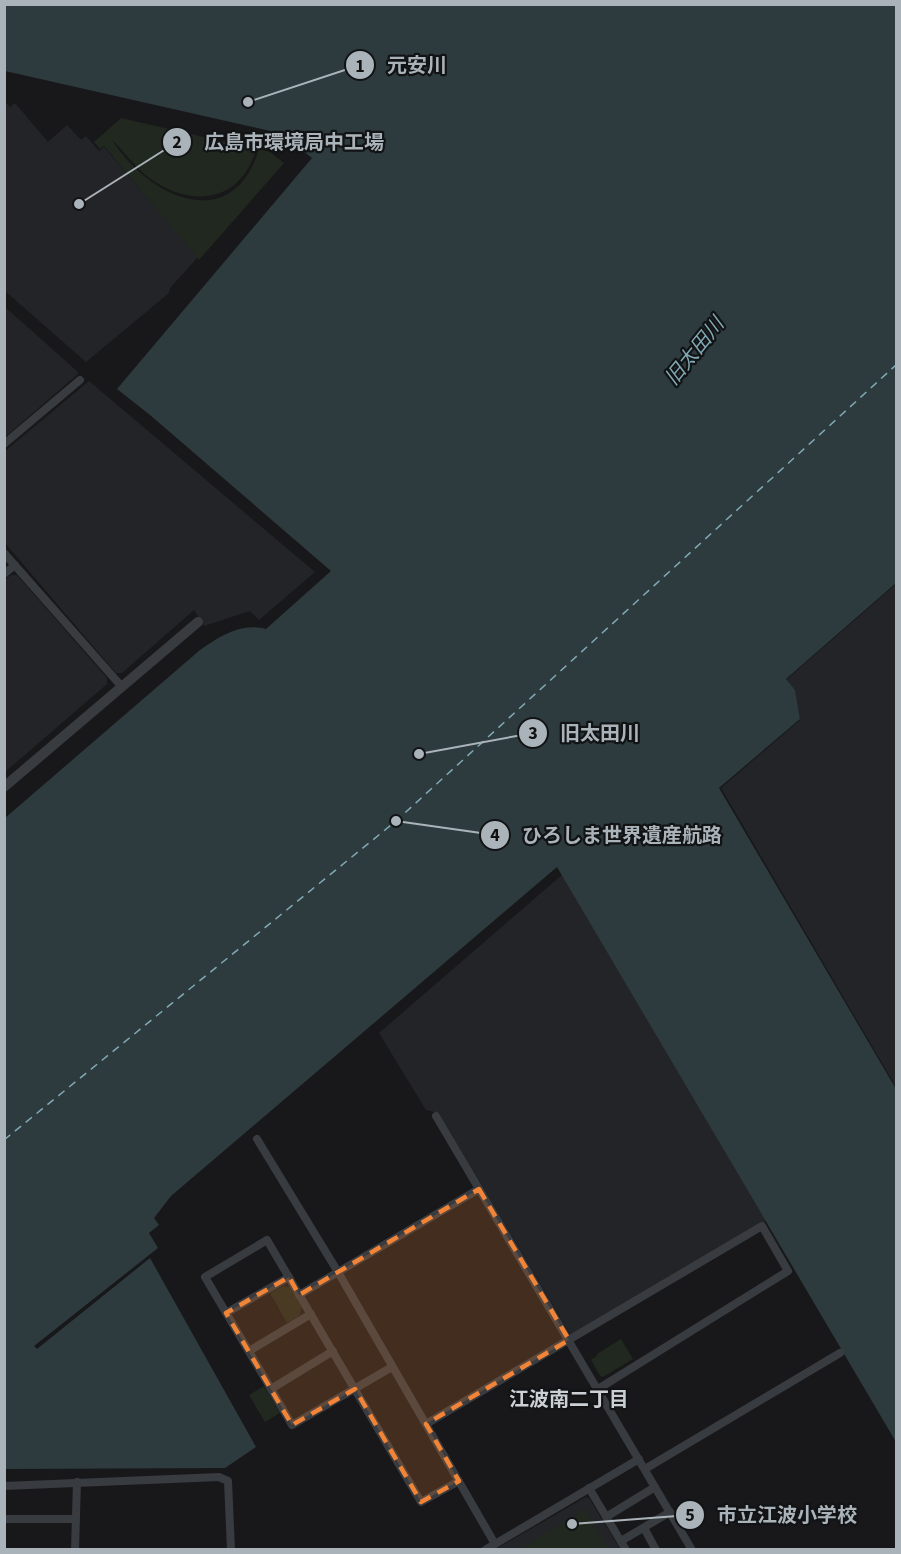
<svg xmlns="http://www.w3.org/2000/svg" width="901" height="1554" font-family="'Source Sans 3','Noto Sans JP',sans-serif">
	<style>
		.built { fill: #232427 }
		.green { fill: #20281f }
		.water { fill: #2d3b3e }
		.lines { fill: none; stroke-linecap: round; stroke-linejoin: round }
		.ferry { stroke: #81a9b4; stroke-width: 1.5; stroke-dasharray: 8 6; stroke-linecap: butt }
		.minor { stroke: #383b3f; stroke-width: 8 }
		.tertiary { stroke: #383b3f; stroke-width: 10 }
		.marked { fill: #f28437; fill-opacity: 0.2; stroke: #f28437; stroke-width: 4.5; stroke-dasharray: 12 8; stroke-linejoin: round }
		.labels { text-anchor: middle; stroke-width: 4.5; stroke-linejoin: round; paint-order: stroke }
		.water-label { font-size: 20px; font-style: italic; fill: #81a9b4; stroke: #121315 }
		.neighbourhood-label { font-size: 20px; font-weight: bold; fill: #cbd0d5; stroke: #121315 }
		.leader { fill: none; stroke: #aab3b9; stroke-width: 2 }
		.callout-dot { fill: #aab3b9; stroke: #121315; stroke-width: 2 }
		.mark-label { font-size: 18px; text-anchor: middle; font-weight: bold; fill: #111 }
		.callout-label { font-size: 20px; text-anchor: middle; font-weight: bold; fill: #aab3b9; stroke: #121315; stroke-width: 4.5; stroke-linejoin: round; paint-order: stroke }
	</style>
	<rect width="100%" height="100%" fill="#18181a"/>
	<!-- built -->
	<g class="built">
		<polygon points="4,101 10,107 15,103 48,142 67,125 81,140 86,136 99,151 104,147 198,257 170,288 169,293 86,362 5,291"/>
		<polygon points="5,307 79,373 5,437"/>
		<polygon points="89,381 315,572 259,620 250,611 204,626 194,610 122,673 116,673 5,543 4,452"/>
		<polygon points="11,575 17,575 107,678 107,684 5,772 4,580"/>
		<polygon points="896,584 896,1087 721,788 800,720 795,690 786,680"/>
		<polygon points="563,874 766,1221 575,1334 570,1334 439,1113 426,1110 379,1033"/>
		<polygon points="586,1497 589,1498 620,1549 494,1550"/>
	</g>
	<!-- green -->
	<g class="green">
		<path d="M121 118 256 149C241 204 189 208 148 177 134 166 124 151 112 140 148 197 232 237 259 149L270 152 284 163 199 260 104 146 100 149 94 142Z"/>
		<polygon points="283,1286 290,1287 302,1307 299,1316 287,1323 270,1293"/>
		<polygon points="621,1339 633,1359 603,1377 600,1376 591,1360 597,1356 597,1354"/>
		<polygon points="264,1386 280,1413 265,1422 249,1395"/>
		<polygon points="585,1509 608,1549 520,1549"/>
	</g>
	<!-- water -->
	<path class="water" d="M5 5H896V583L786 679 795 690 800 719 719 788 896 1089V1442L557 867 171 1196 154 1218 159 1225 149 1233 158 1248 34 1346 37 1349 150 1258 256 1447 225 1468 5 1469V818L200 650C220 636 241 622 266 629L331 571 150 415 117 389 312 158 279 133 5 71Z"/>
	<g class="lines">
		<!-- ferry -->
		<polyline class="ferry" points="4,1140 396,821 896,365"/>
		<!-- minor -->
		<g class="minor">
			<polyline points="4,444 80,380"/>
			<polyline points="4,553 122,687"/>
			<polyline points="4,574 15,565"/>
			<polyline points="436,1116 692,1550"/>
			<polyline points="257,1139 338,1272 495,1544"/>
			<polyline points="299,1295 479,1189"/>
			<polyline points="226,1313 289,1277"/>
			<polyline points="249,1351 311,1314"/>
			<polyline points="333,1351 271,1389 292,1425 392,1367"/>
			<polyline points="271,1389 205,1277 267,1240 421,1502 459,1481"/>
			<polyline points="426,1424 762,1226 788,1271 598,1389"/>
			<polyline points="645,1469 840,1353"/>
			<polyline points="4,1486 219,1477 228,1481 231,1550"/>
			<polyline points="589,1488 626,1550"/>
			<polyline points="606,1517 655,1487"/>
			<polyline points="4,1519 76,1519"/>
			<polyline points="644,1528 656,1550"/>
			<polyline points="621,1541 670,1512"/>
			<polyline points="75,1550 77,1482"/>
			<polyline points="485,1550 639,1459"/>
		</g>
		<!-- tertiary -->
		<polyline class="tertiary" points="4,787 198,622"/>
	</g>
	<!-- marked area -->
	<path class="marked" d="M479 1189 569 1340 426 1424 459 1481 421 1502 355 1389 292 1425 226 1313 289 1277 299 1295Z"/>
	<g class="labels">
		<!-- water labels -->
		<g class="water-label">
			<text transform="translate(694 351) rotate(-51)" y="7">旧太田川</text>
		</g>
		<!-- neighbourhood labels -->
		<g class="neighbourhood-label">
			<text x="569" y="1406">江波南二丁目</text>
		</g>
	</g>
	<!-- callouts -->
	<path class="leader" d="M248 102L360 65M79 204L177 142M419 754L533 733M396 821L495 835M572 1524L690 1515"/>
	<g class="callout-dot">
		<circle cx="248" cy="102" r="6"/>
		<circle cx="79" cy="204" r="6"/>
		<circle cx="419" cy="754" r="6"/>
		<circle cx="396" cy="821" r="6"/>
		<circle cx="572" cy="1524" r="6"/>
		<circle cx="360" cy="65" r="15"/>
		<circle cx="177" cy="142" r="15"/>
		<circle cx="533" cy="733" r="15"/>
		<circle cx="495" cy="835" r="15"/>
		<circle cx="690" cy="1515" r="15"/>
	</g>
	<g class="mark-label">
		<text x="360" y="72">1</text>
		<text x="177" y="148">2</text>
		<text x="533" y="739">3</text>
		<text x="495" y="841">4</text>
		<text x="690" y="1521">5</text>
	</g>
	<g class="callout-label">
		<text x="417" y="72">元安川</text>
		<text x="294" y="149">広島市環境局中工場</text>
		<text x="600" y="740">旧太田川</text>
		<text x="622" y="842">ひろしま世界遺産航路</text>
		<text x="787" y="1522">市立江波小学校</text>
	</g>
	<!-- border -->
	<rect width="901" height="1554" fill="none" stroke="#aab3b9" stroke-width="12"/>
</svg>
